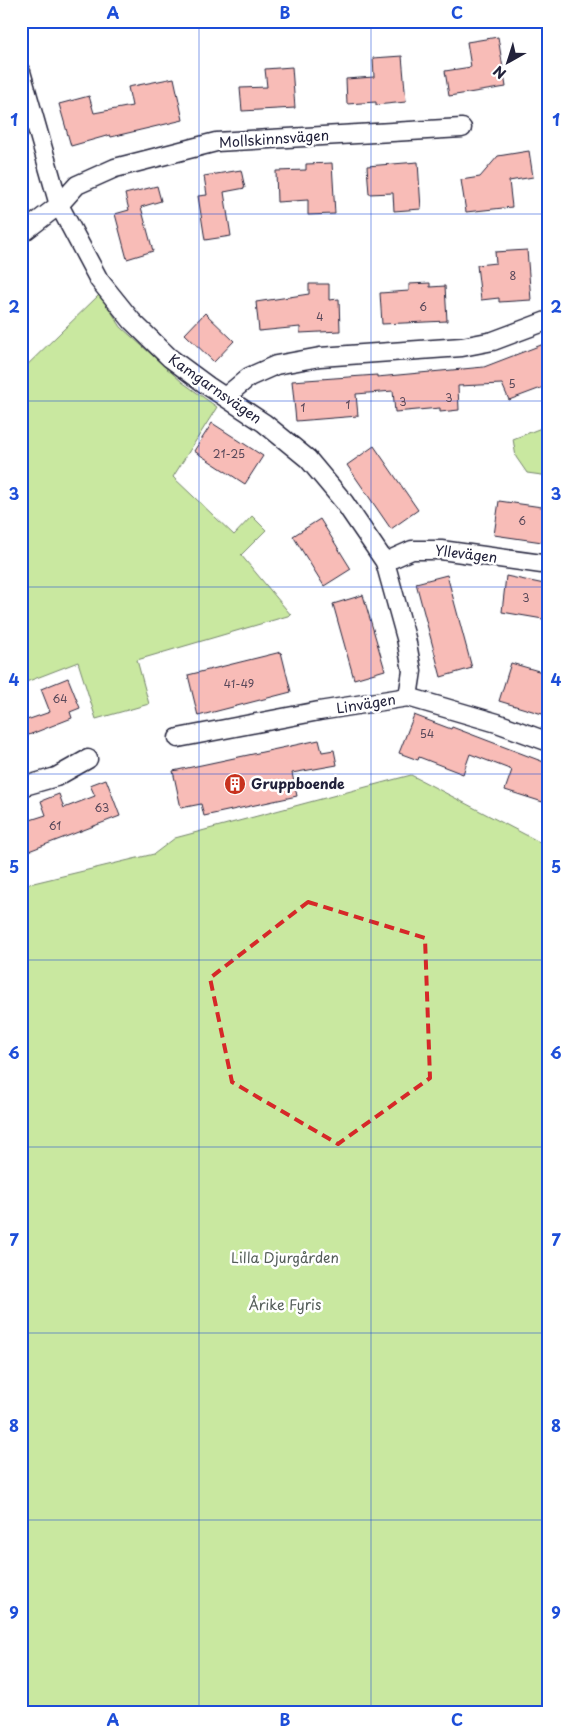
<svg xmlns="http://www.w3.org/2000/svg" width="570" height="1734" font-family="'Playpen Sans',sans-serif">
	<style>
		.green { fill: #c9e8a0; stroke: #76856e }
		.building { fill: #f8bcb7; stroke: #22223b }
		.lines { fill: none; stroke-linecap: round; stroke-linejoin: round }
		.minor-casing { stroke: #22223b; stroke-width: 21 }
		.minor { stroke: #fff; stroke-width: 18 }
		.marked { fill: none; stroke: #d62828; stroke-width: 4; stroke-dasharray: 10 6; stroke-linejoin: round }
		.grid { fill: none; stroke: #1d4ed8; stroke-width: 1; stroke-opacity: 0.55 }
		.labels { text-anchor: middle; stroke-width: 5; stroke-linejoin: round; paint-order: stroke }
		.number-label { font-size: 11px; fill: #58485a }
		.street-label { font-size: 14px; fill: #22223b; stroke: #fff }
		.poi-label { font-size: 14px; font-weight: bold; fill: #22223b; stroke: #fff; text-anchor: start }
		.park-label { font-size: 14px; fill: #545d59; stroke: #fff }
		.neatline { fill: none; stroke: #1d4ed8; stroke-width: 2 }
		.grid-label { font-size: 16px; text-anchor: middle; font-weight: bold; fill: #1d4ed8 }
	</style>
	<rect width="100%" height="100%" fill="#fff"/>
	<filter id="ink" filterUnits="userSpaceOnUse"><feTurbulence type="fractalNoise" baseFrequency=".02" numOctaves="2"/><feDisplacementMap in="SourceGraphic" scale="10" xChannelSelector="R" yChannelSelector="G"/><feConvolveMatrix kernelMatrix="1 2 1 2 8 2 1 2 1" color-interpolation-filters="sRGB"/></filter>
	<g filter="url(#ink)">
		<!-- green -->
		<g class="green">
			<polygon points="549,117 549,177 545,128"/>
			<polygon points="100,294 121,327 182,382 217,407 173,477 234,535 252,516 266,530 241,555 291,615 137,660 149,704 96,719 78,662 21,684 21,621 23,620 21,617 21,512 27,507 21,497 21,371"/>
			<polygon points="549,425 549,476 527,473 516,457 513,439"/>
			<polygon points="411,775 549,847 549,1713 21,1713 21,886 154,854 175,838"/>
		</g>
		<!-- building -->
		<g class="building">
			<polygon points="498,37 506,87 449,96 445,71 471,67 467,42"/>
			<polygon points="402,56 406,102 376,105 376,102 347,104 346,79 374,77 373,58"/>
			<polygon points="292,67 295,108 242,111 240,88 267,87 265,69"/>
			<polygon points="174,78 183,120 111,137 110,135 71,146 59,104 89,96 94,113 132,106 128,87"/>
			<polygon points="529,151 533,177 509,181 512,207 466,212 461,180 480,177 498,156"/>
			<polygon points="418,162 421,209 394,211 393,193 369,194 367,166"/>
			<polygon points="332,163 335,214 308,215 308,200 277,202 276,171 306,170 306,164"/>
			<polygon points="241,170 245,188 224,192 231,236 205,240 198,196 207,195 204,176"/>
			<polygon points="157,186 161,201 141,207 153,251 127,259 115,214 129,210 125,194"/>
			<polygon points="527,250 531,300 499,302 499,298 481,300 477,265 496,263 495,252"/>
			<polygon points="430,283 430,287 445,286 447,321 382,324 380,293 409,291 409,284"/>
			<polygon points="309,284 329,284 329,300 339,299 340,331 300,333 300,327 259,331 256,302 309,294"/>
			<polygon points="205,313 234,341 214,362 185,334"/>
			<polygon points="549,342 549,385 509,400 502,384 458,386 459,410 440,412 440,408 395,412 393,391 356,394 358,416 296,421 292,381 377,375 377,377 484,367"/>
			<polygon points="212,423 263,456 245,484 194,451"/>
			<polygon points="374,446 418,510 391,529 347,465"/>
			<polygon points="499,501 549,508 549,543 494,535"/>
			<polygon points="320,519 351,569 324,586 293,536"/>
			<polygon points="447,575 472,668 441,677 416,583"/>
			<polygon points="506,576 549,585 549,620 502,612"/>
			<polygon points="363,595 385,670 354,679 333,604"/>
			<polygon points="281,652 291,692 198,716 188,675"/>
			<polygon points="511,663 549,674 549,716 499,701"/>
			<polygon points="68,678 80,708 70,712 72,718 21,738 21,722 50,712 41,689"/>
			<polygon points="414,715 451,729 452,727 549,764 549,804 505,790 512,770 470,754 463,774 419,757 418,760 399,753"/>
			<polygon points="319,740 322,752 334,750 337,765 292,773 297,796 204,816 201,804 181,808 173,771"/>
			<polygon points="106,779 120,816 21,854 21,823 46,815 41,801 59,794 64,808 95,796 90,785"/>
		</g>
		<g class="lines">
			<!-- minor casing -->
			<g class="minor-casing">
				<g id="minor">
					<polyline points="21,72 59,205 99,280 132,321 170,358 208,386 264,423 308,459 344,502 385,562 406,638 412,671 408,697"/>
					<polyline points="21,234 59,205 77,185 115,168 216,142 462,128"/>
					<polyline points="225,397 249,377 276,365 320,357 462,347 493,341 549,320"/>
					<polyline points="385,562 412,550 441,550 549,565"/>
					<polyline points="178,738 319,711 408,697 497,723 549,742"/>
					<polyline points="21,787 56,777 88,759"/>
				</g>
			</g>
			<!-- minor -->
			<use href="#minor" class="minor"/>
		</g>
	</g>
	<!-- marked area -->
	<path class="marked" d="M308 902 425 938 430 1078 338 1144 232 1082 210 978Z"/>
	<!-- grid -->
	<path class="grid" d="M199 21V1713M371 21V1713M21 214H549M21 401H549M21 587H549M21 774H549M21 960H549M21 1147H549M21 1333H549M21 1520H549"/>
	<!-- icons -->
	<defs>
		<g id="building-disc" transform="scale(1.125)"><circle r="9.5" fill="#c8321e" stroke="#fff"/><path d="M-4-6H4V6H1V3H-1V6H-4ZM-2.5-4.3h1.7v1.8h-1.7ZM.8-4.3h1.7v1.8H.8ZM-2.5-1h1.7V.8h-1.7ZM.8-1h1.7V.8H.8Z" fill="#fff"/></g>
	</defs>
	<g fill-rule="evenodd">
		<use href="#building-disc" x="235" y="784"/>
	</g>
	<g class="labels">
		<!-- number labels -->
		<g class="number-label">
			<text x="513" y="280">8</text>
			<text x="423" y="311">6</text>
			<text x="320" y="321">4</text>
			<text x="512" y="388">5</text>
			<text x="449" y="402">3</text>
			<text x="403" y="406">3</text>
			<text x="348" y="409">1</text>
			<text x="303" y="412">1</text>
			<text x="229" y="458">21-25</text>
			<text x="522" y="525">6</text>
			<text x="526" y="602">3</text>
			<text x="239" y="688">41-49</text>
			<text x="60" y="703">64</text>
			<text x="427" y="738">54</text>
			<text x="102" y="812">63</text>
			<text x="55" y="830">61</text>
		</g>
		<!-- street labels -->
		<g class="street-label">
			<text transform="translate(274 139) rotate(-4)" y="5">Mollskinnsvägen</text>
			<text transform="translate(215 389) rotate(35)" y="5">Kamgarnsvägen</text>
			<text transform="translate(466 554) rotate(7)" y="5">Yllevägen</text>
			<text transform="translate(366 704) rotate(-9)" y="5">Linvägen</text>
		</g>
		<!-- poi labels -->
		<g class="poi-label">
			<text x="251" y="789">Gruppboende</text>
		</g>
		<!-- park labels -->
		<g class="park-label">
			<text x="285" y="1263">Lilla Djurgården</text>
			<text x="285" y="1310">Årike Fyris</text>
		</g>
	</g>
	<!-- margin -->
	<rect width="570" height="1734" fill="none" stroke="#fff" stroke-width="55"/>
	<!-- north arrow -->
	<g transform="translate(508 62) rotate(219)" stroke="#ffffff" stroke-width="4" paint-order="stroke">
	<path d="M0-4L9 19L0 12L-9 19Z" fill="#22223b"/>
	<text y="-8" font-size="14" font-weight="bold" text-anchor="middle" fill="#22223b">N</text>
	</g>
	<rect x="28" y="28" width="514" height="1678" class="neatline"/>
	<g class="grid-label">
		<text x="113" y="19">A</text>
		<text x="285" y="19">B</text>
		<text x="457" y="19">C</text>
		<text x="14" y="126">1</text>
		<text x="556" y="126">1</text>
		<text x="14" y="313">2</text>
		<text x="556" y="313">2</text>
		<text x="14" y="500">3</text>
		<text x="556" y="500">3</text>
		<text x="14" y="686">4</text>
		<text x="556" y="686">4</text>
		<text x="14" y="873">5</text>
		<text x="556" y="873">5</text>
		<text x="14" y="1059">6</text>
		<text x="556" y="1059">6</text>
		<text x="14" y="1246">7</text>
		<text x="556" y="1246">7</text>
		<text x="14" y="1432">8</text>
		<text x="556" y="1432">8</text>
		<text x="14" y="1619">9</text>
		<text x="556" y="1619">9</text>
		<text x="113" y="1726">A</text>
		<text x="285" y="1726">B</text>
		<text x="457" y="1726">C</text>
	</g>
</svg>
